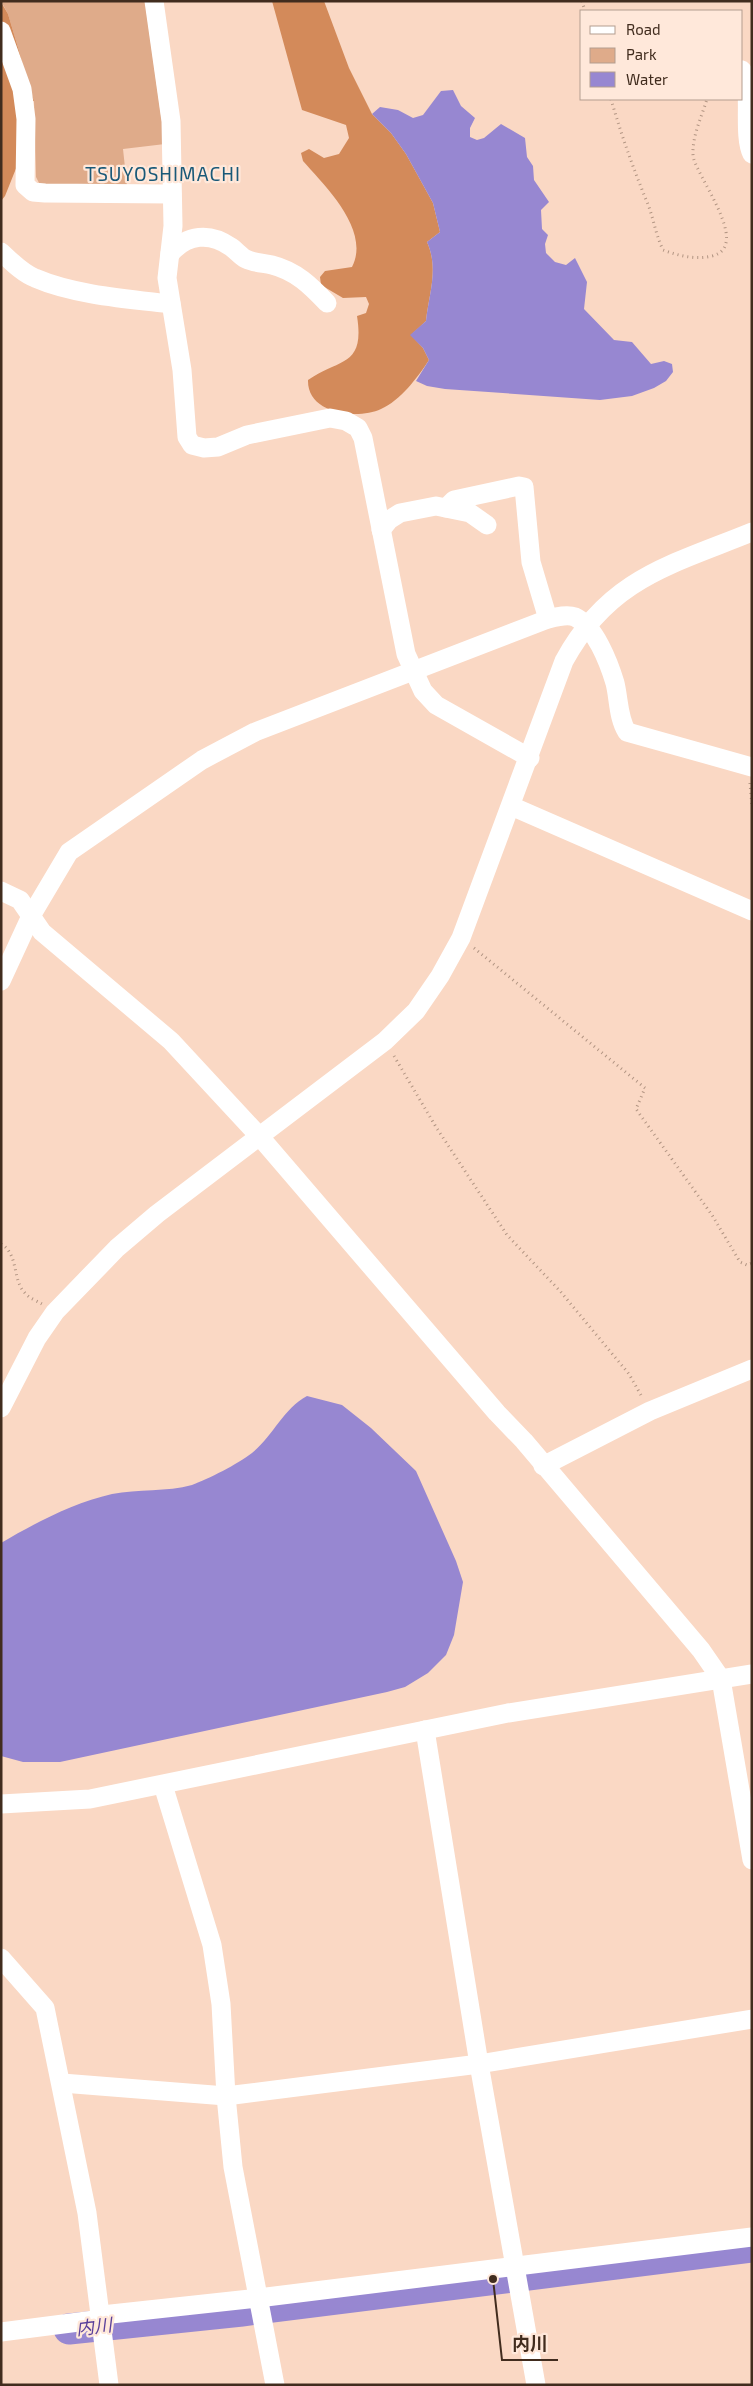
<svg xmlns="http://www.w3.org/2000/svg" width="753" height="2386" font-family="'Exo 2','Noto Sans JP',sans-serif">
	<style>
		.green { fill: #dfab8a }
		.forest { fill: #d38a5a }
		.water { fill: #9787d1 }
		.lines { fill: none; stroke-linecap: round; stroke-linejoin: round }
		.river { stroke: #9787d1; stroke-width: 31 }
		.path { stroke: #b29583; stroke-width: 3; stroke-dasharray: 1 4; stroke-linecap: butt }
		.minor { stroke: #fff; stroke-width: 19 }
		.labels { text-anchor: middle; stroke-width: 4.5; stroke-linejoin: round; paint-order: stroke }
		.water-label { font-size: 18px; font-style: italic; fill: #5b409a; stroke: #ffe8da }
		.quarter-label { font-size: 19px; letter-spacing: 1px; fill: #195978; stroke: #ffe8da }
		.leader { fill: none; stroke: #412c1e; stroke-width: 2 }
		.callout-dot { fill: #412c1e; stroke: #ffe8da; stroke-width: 2 }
		.callout-label { font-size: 18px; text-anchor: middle; font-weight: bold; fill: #412c1e; stroke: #ffe8da; stroke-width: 4.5; stroke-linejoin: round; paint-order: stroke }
	</style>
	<rect width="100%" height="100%" fill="#fad8c4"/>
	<!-- green -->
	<polygon class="green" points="1,1 145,1 165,144 123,149 127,186 40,185 36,177 34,101 8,14"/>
	<!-- forest -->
	<g class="forest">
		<path d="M272 1H324L349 68 372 114 391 133 406 154 433 203 440 232 427 242C439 269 429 293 426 321L411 335 423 348 429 360C418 377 400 401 381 409 357 420 307 414 308 380 340 358 365 367 357 316L366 313 369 304 366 297 343 298 321 285 320 277 325 271 352 267C371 230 325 186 303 161L301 153 309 149 324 158 339 154 349 138 346 125 302 110Z"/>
		<polygon points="1,2 8,14 34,101 21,103 19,161 5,196 1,201"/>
	</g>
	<!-- water -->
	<g class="water">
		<path d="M453 90 461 106 475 118 470 128V137L477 140 484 138 501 124 525 138 527 157 533 166 534 180 549 202 541 210 542 229 548 235 545 244 546 253 555 262 566 265 575 258 587 282 584 309 614 340 632 342 651 364 664 361 672 364 673 372 666 381 654 388 632 396 600 400 445 389 427 386 416 381 429 360 423 348 410 335 426 321C429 293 439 269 427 242L440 232 433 203 406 154 391 133 372 114 380 107 398 110 413 118 423 115 441 91Z"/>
		<path d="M307 1396 342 1405 371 1428 416 1471 456 1561 463 1582 454 1635 446 1655 428 1673 405 1687 387 1692 60 1762H23L1 1756V1543C35 1523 73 1503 112 1494 138 1489 167 1492 192 1485 208 1479 238 1464 252 1453 273 1436 283 1409 307 1396Z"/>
	</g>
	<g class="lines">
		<!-- river -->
		<polyline class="river" points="69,2329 242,2311 752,2247"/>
		<!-- path -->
		<g class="path">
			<polyline points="582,1 585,11"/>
			<path d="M611 99C621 134 633 168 647 202 654 219 655 233 663 250 679 256 696 260 712 256 753 246 694 174 693 155 692 136 702 116 707 99"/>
			<polyline points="750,783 752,807"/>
			<polyline points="474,948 645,1088 636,1109 712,1215 740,1262 747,1265 752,1263"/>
			<polyline points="394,1056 436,1127 507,1235 560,1291 629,1374 642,1397"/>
			<path d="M1 1244C19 1254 12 1280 25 1293 29 1298 37 1301 42 1304"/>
		</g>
		<!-- minor -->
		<g class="minor">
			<polyline points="154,1 171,121 173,226 167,278 182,370 187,437 192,445 204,448 218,447 247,435 330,418 346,421 358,428 363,438 406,654 423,691 436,705 530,758"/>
			<polyline points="1,31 22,89 26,119 25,185 33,192 45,193 172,194"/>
			<path d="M742 70C753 84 742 134 752 154"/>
			<path d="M1 252C11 261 22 273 35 278 74 295 129 299 171 304"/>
			<path d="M170 254C187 234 210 232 231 247 236 250 240 256 246 259 254 263 264 263 272 265 296 271 311 286 327 303"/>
			<polyline points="446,508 454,500 519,486 524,487 531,562 548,619"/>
			<polyline points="381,530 389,520 400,513 436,506 470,513 487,525"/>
			<polyline points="511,806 752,911"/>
			<polyline points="1,891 20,900 42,932 171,1041 260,1137 497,1413 524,1441 701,1650 721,1679 752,1860"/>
			<path d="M1 981 31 916 69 852 202 760 255 732 548 619C556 617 567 614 575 617 595 626 609 663 615 683 619 699 618 718 627 732L752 767"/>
			<path d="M1 1408 37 1338 55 1312 117 1248 157 1214 385 1041 416 1011 440 976 461 938 564 661C609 578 671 565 752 532"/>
			<polyline points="543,1466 650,1411 752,1369"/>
			<polyline points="425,1730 479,2064 536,2385"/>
			<polyline points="163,1785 212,1945 221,2004 226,2096 233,2167 275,2385"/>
			<polyline points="1,1804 90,1799 508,1713 752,1674"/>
			<polyline points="1,1958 45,2008 87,2213 109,2385"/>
			<polyline points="62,2083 226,2096 479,2064 752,2019"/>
			<polyline points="102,2315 258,2298 752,2237"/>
			<polyline points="1,2332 102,2319"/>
		</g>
	</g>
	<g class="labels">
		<!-- water labels -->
		<g class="water-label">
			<text transform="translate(94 2327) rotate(-7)" y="6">内川</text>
		</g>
		<!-- quarter labels -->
		<g class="quarter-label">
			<text x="163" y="181">TSUYOSHIMACHI</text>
		</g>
	</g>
	<!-- callouts -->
	<path class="leader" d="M493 2279L502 2360H558"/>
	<circle class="callout-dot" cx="493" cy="2279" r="5"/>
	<g class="callout-label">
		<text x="530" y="2350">内川</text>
	</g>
	<!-- border -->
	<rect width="753" height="2386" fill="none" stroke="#412c1e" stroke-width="5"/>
	<!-- legend -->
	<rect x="580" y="10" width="162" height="90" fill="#ffe8da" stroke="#b39d8f"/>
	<rect x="590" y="26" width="25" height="8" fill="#ffffff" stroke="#b39d8f"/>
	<text x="626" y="35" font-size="15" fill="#412c1e">Road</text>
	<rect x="590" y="48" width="25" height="15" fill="#dfab8a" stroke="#b39d8f"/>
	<text x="626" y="60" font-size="15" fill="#412c1e">Park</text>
	<rect x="590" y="72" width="25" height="15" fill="#9787d1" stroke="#b39d8f"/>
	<text x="626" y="85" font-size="15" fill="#412c1e">Water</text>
</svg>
